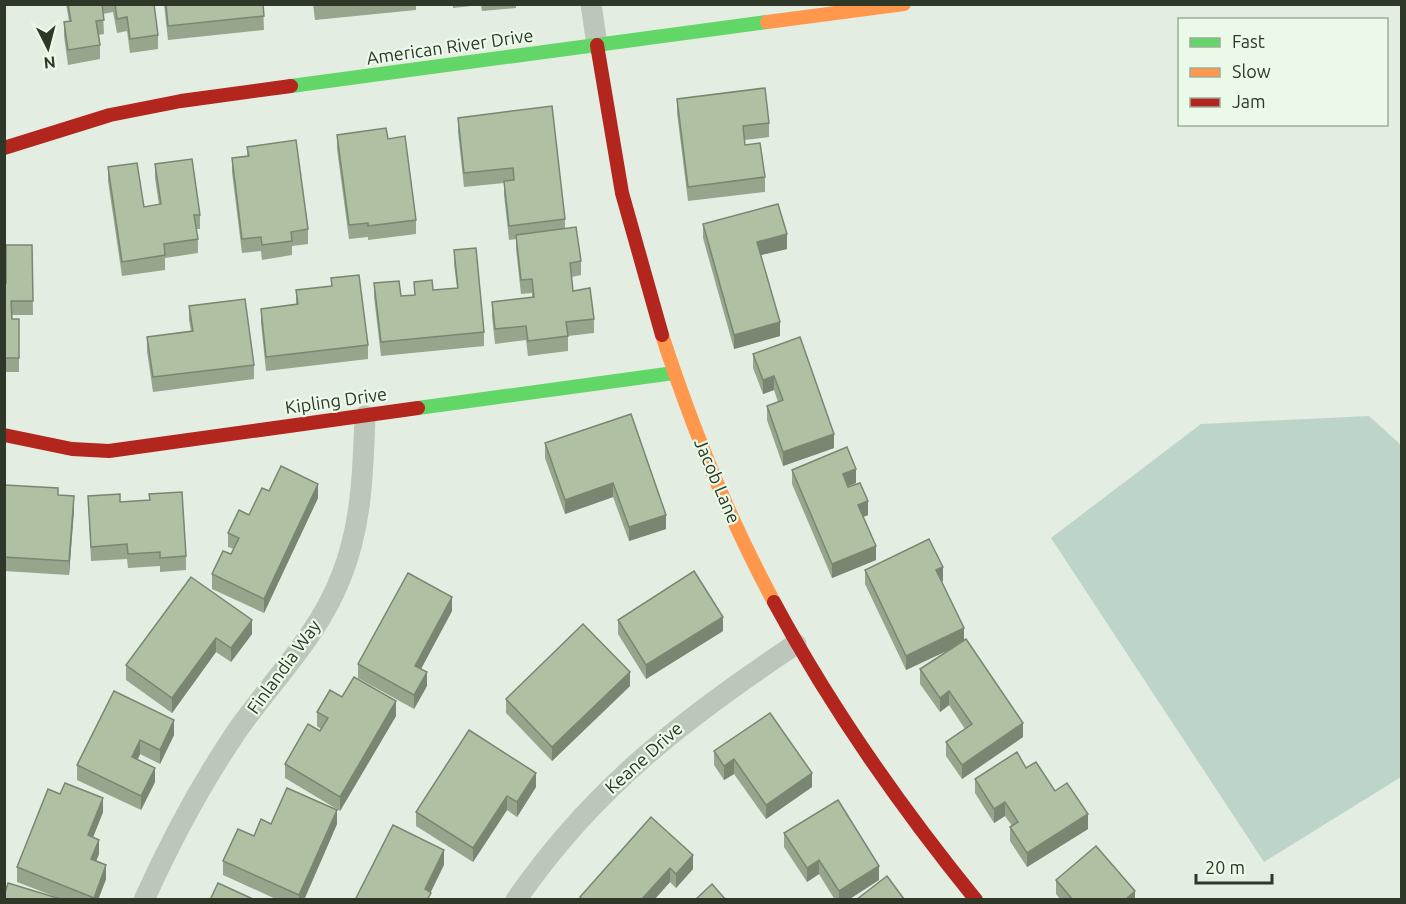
<svg xmlns="http://www.w3.org/2000/svg" width="1406" height="904" font-family="Ubuntu,sans-serif">
	<style>
		.green { fill: #bcd5c8 }
		.lines { fill: none; stroke-linecap: round; stroke-linejoin: round }
		.street { stroke: #bdc6ba; stroke-width: 21 }
		.fast { stroke: #63d668; stroke-width: 14 }
		.slow { stroke: #ff974d; stroke-width: 14 }
		.jam { stroke: #b3261e; stroke-width: 14 }
		.wall { fill: #96a58c }
		.shaded-wall { fill: #7a8672 }
		.building { fill: #afc0a3; stroke: #7a8672; stroke-width: 1.5 }
		.labels { text-anchor: middle; stroke-width: 4.5; stroke-linejoin: round; paint-order: stroke }
		.street-label { font-size: 18px; fill: #2e3728; stroke: #ebfae8 }
	</style>
	<rect width="100%" height="100%" fill="#e4ede1"/>
	<!-- green -->
	<polygon class="green" points="1369,416 1401,445 1401,777 1264,862 1051,538 1201,424"/>
	<g class="lines">
		<!-- street -->
		<g class="street">
			<polyline points="591,4 597,45"/>
			<path d="M144 900C171 840 202 782 239 728 274 679 319 634 341 577 362 525 363 471 365 416"/>
			<path d="M516 900C593 788 685 718 796 644"/>
		</g>
		<!-- fast -->
		<g class="fast">
			<polyline points="291,86 767,22"/>
			<polyline points="418,408 674,373"/>
		</g>
		<!-- slow -->
		<g class="slow">
			<polyline points="767,22 904,4"/>
			<path d="M662 335C692 427 728 517 774 602"/>
		</g>
		<!-- jam -->
		<g class="jam">
			<polyline points="597,45 622,193 662,335"/>
			<polyline points="4,148 110,115 181,101 291,86"/>
			<polyline points="4,435 72,449 109,451 418,408"/>
			<path d="M774 602C832 710 899 805 976 900"/>
		</g>
	</g>
	<!-- wall -->
	<g class="wall">
		<polygon points="66,4 154,4 158,35 158,49 130,53 127,31 117,33 113,12 103,14 104,34 99,35 100,45 100,59 68,65 64,36 64,22 69,21"/>
		<polygon points="164,4 263,4 264,30 168,40"/>
		<polygon points="313,4 416,4 416,10 315,20"/>
		<polygon points="453,4 516,4 516,8 482,11 481,5 453,8"/>
		<polygon points="677,99 769,123 769,137 745,140 745,145 765,177 765,192 688,201 677,113"/>
		<polygon points="552,106 565,219 565,229 581,261 581,275 572,277 573,291 594,319 594,333 568,336 568,351 528,356 526,340 495,344 492,316 492,302 532,297 532,293 521,294 516,249 516,239 509,240 504,195 504,183 464,187 458,132 458,118"/>
		<polygon points="337,135 388,139 416,220 416,234 368,240 368,237 349,239 337,149"/>
		<polygon points="247,147 308,229 308,244 292,246 292,255 262,260 261,251 242,253 232,172 232,158 247,156"/>
		<polygon points="155,164 200,215 200,229 196,229 198,239 198,253 165,258 165,270 122,276 108,181 108,167 144,207 159,205 155,178"/>
		<polygon points="703,224 787,249 761,255 780,336 734,349 703,238"/>
		<polygon points="32,245 33,315 11,315 12,319 19,319 19,372 4,372 4,283 6,283"/>
		<polygon points="454,250 484,332 484,346 381,356 374,297 374,283 401,296 414,295 414,282 433,290 457,288 454,264"/>
		<polygon points="331,278 368,345 368,359 266,371 261,323 261,309 296,304 296,290 331,286"/>
		<polygon points="189,306 254,365 254,379 153,392 147,351 147,337 191,331 189,320"/>
		<polygon points="800,337 834,448 783,466 767,420 767,406 778,402 774,390 763,394 753,368 753,354"/>
		<polygon points="631,414 666,529 629,541 613,497 565,514 545,458 545,443"/>
		<polygon points="792,470 856,483 848,486 868,515 863,517 876,560 832,578 792,484"/>
		<polygon points="4,485 58,495 74,510 69,575 4,571"/>
		<polygon points="269,491 318,498 264,613 212,589 212,574 231,554 234,549 228,547 228,533 249,515"/>
		<polygon points="88,496 120,502 186,556 186,570 160,572 160,566 128,568 127,559 91,561"/>
		<polygon points="865,570 943,581 941,582 964,640 1023,737 962,779 946,756 946,742 965,729 949,705 940,712 920,684 920,669 952,648 906,670 865,584"/>
		<polygon points="191,577 252,634 231,662 216,652 172,713 126,680 126,665"/>
		<polygon points="452,611 421,669 427,686 414,709 358,678 358,664"/>
		<polygon points="618,620 723,631 646,679 618,634"/>
		<polygon points="630,686 552,761 506,713 506,699"/>
		<polygon points="114,691 174,735 160,764 140,754 138,759 155,782 141,810 77,780 77,765"/>
		<polygon points="342,697 396,716 340,811 285,778 285,764 320,731 321,729 317,726 317,712"/>
		<polygon points="714,751 812,787 766,819 734,774 724,780 714,765"/>
		<polygon points="1026,768 1055,791 1088,829 1027,867 1010,841 1010,827 1012,826 1005,816 994,823 975,793 975,779"/>
		<polygon points="536,787 517,817 507,810 473,862 416,826 416,812"/>
		<polygon points="103,812 93,837 99,854 96,861 106,879 98,900 4,900 56,897 17,882 17,867"/>
		<polygon points="651,817 693,869 676,888 670,882 654,900 580,900 580,897"/>
		<polygon points="271,824 337,824 304,900 278,900 223,875 223,861"/>
		<polygon points="784,833 879,880 848,900 835,900 819,874 807,882 784,847"/>
		<polygon points="1056,880 1135,900 1061,900 1056,894"/>
	</g>
	<!-- shaded-wall -->
	<g class="shaded-wall">
		<polygon points="787,234 787,249 757,256 757,242"/>
		<polygon points="780,322 780,336 734,349 734,335"/>
		<polygon points="774,376 774,390 763,394 763,380"/>
		<polygon points="834,434 834,448 783,466 783,452"/>
		<polygon points="856,469 856,483 843,488 843,474"/>
		<polygon points="613,483 613,497 565,514 565,500"/>
		<polygon points="318,484 318,498 264,613 264,599"/>
		<polygon points="74,496 74,510 69,575 69,561"/>
		<polygon points="868,501 868,515 858,519 858,505"/>
		<polygon points="666,515 666,529 629,541 629,527"/>
		<polygon points="876,546 876,560 832,578 832,564"/>
		<polygon points="943,567 943,581 936,585 936,570"/>
		<polygon points="452,597 452,611 415,680 415,666"/>
		<polygon points="723,617 723,631 646,679 646,665"/>
		<polygon points="252,620 252,634 231,662 231,648"/>
		<polygon points="964,628 964,643 906,670 906,656"/>
		<polygon points="216,638 216,652 172,713 172,698"/>
		<polygon points="427,672 427,686 414,709 414,695"/>
		<polygon points="630,672 630,686 552,761 552,747"/>
		<polygon points="949,691 949,705 940,712 940,698"/>
		<polygon points="396,701 396,716 340,811 340,797"/>
		<polygon points="174,720 174,735 160,764 160,750"/>
		<polygon points="1023,723 1023,737 962,779 962,765"/>
		<polygon points="140,740 140,754 132,771 132,757"/>
		<polygon points="734,759 734,774 724,780 724,766"/>
		<polygon points="155,768 155,782 141,810 141,796"/>
		<polygon points="536,773 536,787 517,817 517,802"/>
		<polygon points="812,773 812,787 766,819 766,805"/>
		<polygon points="507,796 507,810 473,862 473,848"/>
		<polygon points="103,798 103,812 88,850 88,835"/>
		<polygon points="1005,802 1005,816 994,823 994,809"/>
		<polygon points="337,810 337,824 304,900 299,900 299,895"/>
		<polygon points="1088,814 1088,829 1027,867 1027,853"/>
		<polygon points="99,840 99,854 91,873 91,859"/>
		<polygon points="444,850 444,865 427,900 425,889"/>
		<polygon points="693,855 693,869 676,888 676,874"/>
		<polygon points="819,860 819,874 807,882 807,868"/>
		<polygon points="106,865 106,879 98,900 94,900"/>
		<polygon points="879,866 879,880 848,900 839,900 839,891"/>
		<polygon points="670,868 670,882 654,900 641,900"/>
		<polygon points="1135,891 1135,900 1125,900"/>
	</g>
	<!-- building -->
	<g class="building">
		<polygon points="68,4 102,4 104,20 96,21 100,45 68,50 64,22 71,21"/>
		<polygon points="115,4 154,4 158,35 130,39 127,17 117,19"/>
		<polygon points="166,4 263,4 264,16 168,26"/>
		<polygon points="765,88 769,123 743,126 745,145 760,143 765,177 688,187 677,99"/>
		<polygon points="552,106 565,219 509,226 504,181 514,180 513,168 464,173 458,118"/>
		<polygon points="386,128 388,139 405,136 416,220 368,226 368,223 349,225 337,135"/>
		<polygon points="296,140 308,229 291,232 292,241 262,245 261,237 242,239 232,158 249,156 247,147"/>
		<polygon points="192,159 200,215 194,215 198,239 164,244 165,255 122,262 108,167 137,163 144,207 161,204 155,164"/>
		<polygon points="778,204 787,234 757,242 780,322 734,335 703,224"/>
		<polygon points="576,227 581,261 570,263 573,291 590,288 594,319 566,322 568,336 528,341 526,326 495,329 492,302 534,297 532,279 521,280 516,235"/>
		<polygon points="6,245 32,245 33,301 11,301 12,319 19,319 19,358 4,358 4,283 6,283"/>
		<polygon points="476,248 484,332 381,342 374,283 399,281 401,296 415,295 414,282 432,280 433,290 458,288 454,250"/>
		<polygon points="359,275 368,345 266,357 261,309 298,304 296,290 332,286 331,278"/>
		<polygon points="245,299 254,365 153,377 147,337 193,331 189,306"/>
		<polygon points="800,337 834,434 783,452 767,406 783,400 774,376 763,380 753,354"/>
		<polygon points="631,414 666,515 629,527 613,483 565,500 545,443"/>
		<polygon points="847,447 856,469 843,474 848,487 860,483 868,501 858,505 876,546 832,564 792,470"/>
		<polygon points="281,466 318,484 264,599 212,574 223,551 231,554 239,538 228,533 239,510 249,515 262,488 269,491"/>
		<polygon points="4,485 58,488 58,495 74,496 69,561 4,557"/>
		<polygon points="182,492 186,556 160,558 160,552 128,554 127,544 91,547 88,496 120,494 120,502 150,500 149,494"/>
		<polygon points="929,539 943,567 936,570 964,628 906,656 865,570"/>
		<polygon points="694,571 723,617 646,665 618,620"/>
		<polygon points="408,573 452,597 415,666 427,672 414,695 358,664"/>
		<polygon points="191,577 252,620 231,648 216,638 172,698 126,665"/>
		<polygon points="583,624 630,672 552,747 506,699"/>
		<polygon points="966,639 1023,723 962,765 946,742 972,724 949,691 940,698 920,669"/>
		<polygon points="354,677 396,701 340,797 285,764 308,724 320,731 328,718 317,712 330,690 342,697"/>
		<polygon points="114,691 174,720 160,750 140,740 132,757 155,768 141,796 77,765"/>
		<polygon points="770,713 812,773 766,805 734,759 724,766 714,751"/>
		<polygon points="469,730 536,773 517,802 507,796 473,848 416,812"/>
		<polygon points="1017,752 1026,768 1036,762 1055,791 1067,783 1088,814 1027,853 1010,827 1018,822 1005,802 994,809 975,779"/>
		<polygon points="65,783 103,798 88,835 99,840 91,859 106,865 94,898 17,867 48,789 60,794"/>
		<polygon points="287,788 337,810 299,895 223,861 238,829 254,836 261,819 271,824"/>
		<polygon points="838,800 879,866 839,891 819,860 807,868 784,833"/>
		<polygon points="651,817 693,855 676,874 670,868 641,900 583,900 580,897"/>
		<polygon points="393,825 444,850 425,889 431,893 427,900 355,900"/>
		<polygon points="1096,846 1135,891 1125,900 1073,900 1056,880"/>
		<polygon points="887,876 904,899 903,900 856,900"/>
		<polygon points="8,883 64,900 4,900 4,896"/>
		<polygon points="218,883 255,900 210,900"/>
		<polygon points="712,884 726,900 695,900"/>
	</g>
	<g class="labels">
		<!-- street labels -->
		<g class="street-label">
			<text transform="translate(450 47) rotate(-8)" y="6">American River Drive</text>
			<text transform="translate(336 401) rotate(-8)" y="6">Kipling Drive</text>
			<text transform="translate(717 481) rotate(67)" y="6">Jacob Lane</text>
			<text transform="translate(284 667) rotate(-54)" y="6">Finlandia Way</text>
			<text transform="translate(644 758) rotate(-42)" y="6">Keane Drive</text>
		</g>
	</g>
	<!-- border -->
	<rect width="1406" height="904" fill="none" stroke="#2e3728" stroke-width="12"/>
	<!-- legend -->
	<rect x="1178" y="18" width="210" height="108" fill="#ebfae8" stroke="#9fac9b" stroke-width="1.5"/>
	<rect x="1190" y="38" width="30" height="9" fill="#63d668" stroke="#9fac9b" stroke-width="1.5"/>
	<text x="1232" y="48" font-size="18" fill="#2e3728">Fast</text>
	<rect x="1190" y="68" width="30" height="9" fill="#ff974d" stroke="#9fac9b" stroke-width="1.5"/>
	<text x="1232" y="78" font-size="18" fill="#2e3728">Slow</text>
	<rect x="1190" y="98" width="30" height="9" fill="#b3261e" stroke="#9fac9b" stroke-width="1.5"/>
	<text x="1232" y="108" font-size="18" fill="#2e3728">Jam</text>
	<!-- north arrow -->
	<g transform="translate(48 48) rotate(174)" stroke="#ebfae8" stroke-width="4.5" paint-order="stroke">
	<path d="M0-4.5L10 22L0 15L-10 22Z" fill="#2e3728"/>
	<text y="-9" font-size="16" font-weight="bold" text-anchor="middle" fill="#2e3728">N</text>
	</g>
	<!-- scale -->
	<path d="M1196 874v9h76v-9" fill="none" stroke="#2e3728" stroke-width="3"/>
	<text x="1205" y="874" font-size="18" fill="#2e3728" stroke="#ebfae8" stroke-width="4.5" paint-order="stroke">20 m</text>
</svg>
